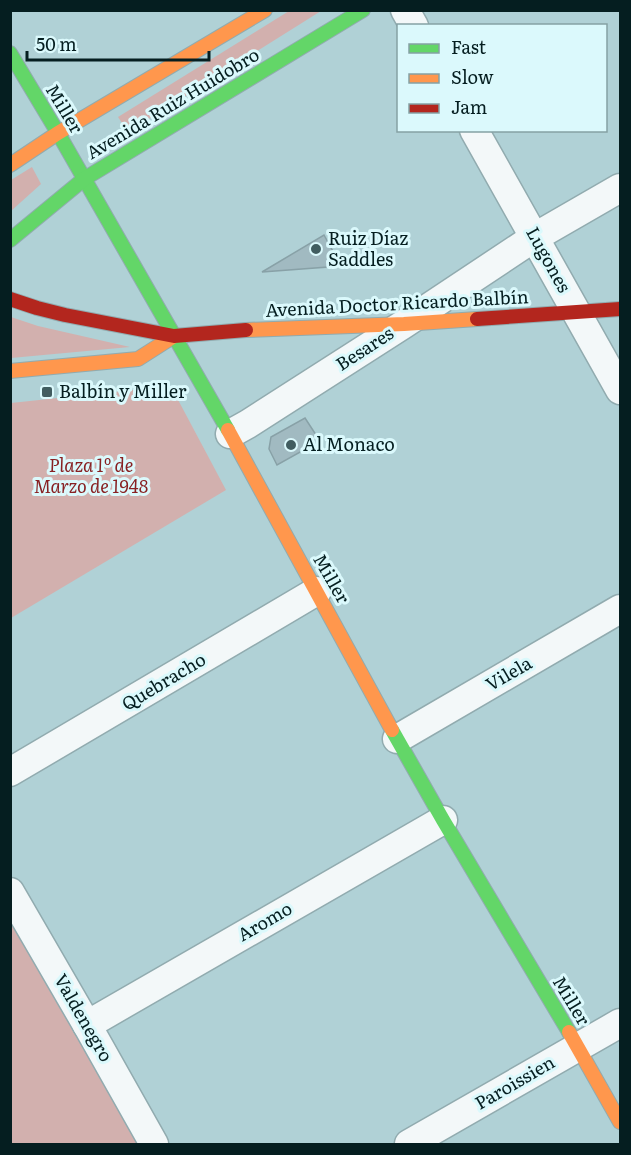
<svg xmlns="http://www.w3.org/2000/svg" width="631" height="1155" font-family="Literata,serif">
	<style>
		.green { fill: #d2b0ae }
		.building { fill: #a1bac1; stroke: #88a1a7; stroke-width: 1.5 }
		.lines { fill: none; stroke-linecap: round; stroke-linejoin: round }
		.street-casing { stroke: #91abaf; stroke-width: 31 }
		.fast-casing { stroke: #91abaf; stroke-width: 16 }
		.slow-casing { stroke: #91abaf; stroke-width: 16 }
		.jam-casing { stroke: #91abaf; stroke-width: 16 }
		.street { stroke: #f3f8f9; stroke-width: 28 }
		.fast { stroke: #63d668; stroke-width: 14 }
		.slow { stroke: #ff974d; stroke-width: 14 }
		.jam { stroke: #b3261e; stroke-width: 14 }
		.poi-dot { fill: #415d60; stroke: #dbf9fc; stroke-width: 2 }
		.labels { text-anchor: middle; stroke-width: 6; stroke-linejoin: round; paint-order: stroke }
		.street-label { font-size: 18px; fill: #051e20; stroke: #dbf9fc }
		.poi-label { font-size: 18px; fill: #051e20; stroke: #dbf9fc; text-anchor: start }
		.park-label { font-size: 18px; font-style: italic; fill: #882022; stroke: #dbf9fc }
	</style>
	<rect width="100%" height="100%" fill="#b0d1d6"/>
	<!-- green -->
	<g class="green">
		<polygon points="289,11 321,11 128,132 118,117"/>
		<polygon points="32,167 41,184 11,211 11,180"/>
		<polygon points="11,317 38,326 130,347 11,358"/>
		<polygon points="152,388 176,396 226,490 11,618 11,403"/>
		<polygon points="11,918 141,1144 11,1144"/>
	</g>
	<!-- building -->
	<g class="building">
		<polygon points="324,235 341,266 262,272"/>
		<polygon points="305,418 320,441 277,465 269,449 271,437"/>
	</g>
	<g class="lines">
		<!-- street casing -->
		<g class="street-casing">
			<g id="street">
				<polyline points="405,10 414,26"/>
				<polyline points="474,130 620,390"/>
				<polyline points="230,434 248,424 404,324 535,237 620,188"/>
				<polyline points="397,739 620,609"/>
				<polyline points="10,772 317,591"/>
				<polyline points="10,892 87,1025 154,1144"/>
				<polyline points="87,1025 443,820"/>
				<polyline points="409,1144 620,1023"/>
			</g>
		</g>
		<!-- fast casing -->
		<g class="fast-casing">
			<g id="fast">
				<polyline points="10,53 58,133 228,430"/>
				<polyline points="10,240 84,179 363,10"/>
				<polyline points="392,730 443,820 569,1032"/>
			</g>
		</g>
		<!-- slow casing -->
		<g class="slow-casing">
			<g id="slow">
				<polyline points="10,165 58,133 265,10"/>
				<polyline points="246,330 404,324 477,319"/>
				<polyline points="10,371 138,359 174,336"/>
				<polyline points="228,430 392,730"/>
				<polyline points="569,1032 620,1122"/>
			</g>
		</g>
		<!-- jam casing -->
		<g class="jam-casing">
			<g id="jam">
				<polyline points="10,299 37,308 65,315 174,336 246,330"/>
				<polyline points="477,319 620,309"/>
			</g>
		</g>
		<!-- street -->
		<use href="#street" class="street"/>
		<!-- fast -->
		<use href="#fast" class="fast"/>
		<!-- slow -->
		<use href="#slow" class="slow"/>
		<!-- jam -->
		<use href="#jam" class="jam"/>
	</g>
	<!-- markers -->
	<g class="poi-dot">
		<circle cx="316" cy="249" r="6"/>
		<rect x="41" y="386" width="12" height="12" rx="3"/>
		<circle cx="291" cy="445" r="6"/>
	</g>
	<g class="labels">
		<!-- street labels -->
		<g class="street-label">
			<text transform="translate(173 104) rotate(-31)" y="6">Avenida Ruiz Huidobro</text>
			<text transform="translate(64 109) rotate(59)" y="6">Miller</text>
			<text transform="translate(548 260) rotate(61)" y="6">Lugones</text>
			<text transform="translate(397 304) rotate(-3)" y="6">Avenida Doctor Ricardo Balbín</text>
			<text transform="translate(365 349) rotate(-33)" y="6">Besares</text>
			<text transform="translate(331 579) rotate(60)" y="6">Miller</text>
			<text transform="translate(509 674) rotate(-30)" y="6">Vilela</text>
			<text transform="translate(164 682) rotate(-31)" y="6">Quebracho</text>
			<text transform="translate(265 922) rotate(-30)" y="6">Aromo</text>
			<text transform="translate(571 1001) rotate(59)" y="6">Miller</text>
			<text transform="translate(83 1018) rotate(60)" y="6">Valdenegro</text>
			<text transform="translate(515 1083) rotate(-30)" y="6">Paroissien</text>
		</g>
		<!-- poi labels -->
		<g class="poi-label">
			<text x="328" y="245">Ruiz Díaz<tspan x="328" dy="21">Saddles</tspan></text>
			<text x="59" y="398">Balbín y Miller</text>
			<text x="303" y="451">Al Monaco</text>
		</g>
		<!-- park labels -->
		<g class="park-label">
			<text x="91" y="472">Plaza 1º de<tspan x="91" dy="21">Marzo de 1948</tspan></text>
		</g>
	</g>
	<!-- border -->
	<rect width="631" height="1155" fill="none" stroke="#051e20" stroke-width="24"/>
	<!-- legend -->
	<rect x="397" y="24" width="210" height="108" fill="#dbf9fc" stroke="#85a1a4" stroke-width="1.5"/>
	<rect x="409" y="44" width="30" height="9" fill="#63d668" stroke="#85a1a4" stroke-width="1.5"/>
	<text x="451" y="54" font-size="18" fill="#051e20">Fast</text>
	<rect x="409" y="74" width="30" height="9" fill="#ff974d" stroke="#85a1a4" stroke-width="1.5"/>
	<text x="451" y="84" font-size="18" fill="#051e20">Slow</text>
	<rect x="409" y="104" width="30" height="9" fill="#b3261e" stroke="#85a1a4" stroke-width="1.5"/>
	<text x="451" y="114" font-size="18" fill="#051e20">Jam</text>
	<!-- scale -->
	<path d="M27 51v9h182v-9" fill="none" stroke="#051e20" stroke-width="3"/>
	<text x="36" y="51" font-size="18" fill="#051e20" stroke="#dbf9fc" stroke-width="4.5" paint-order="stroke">50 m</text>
</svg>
